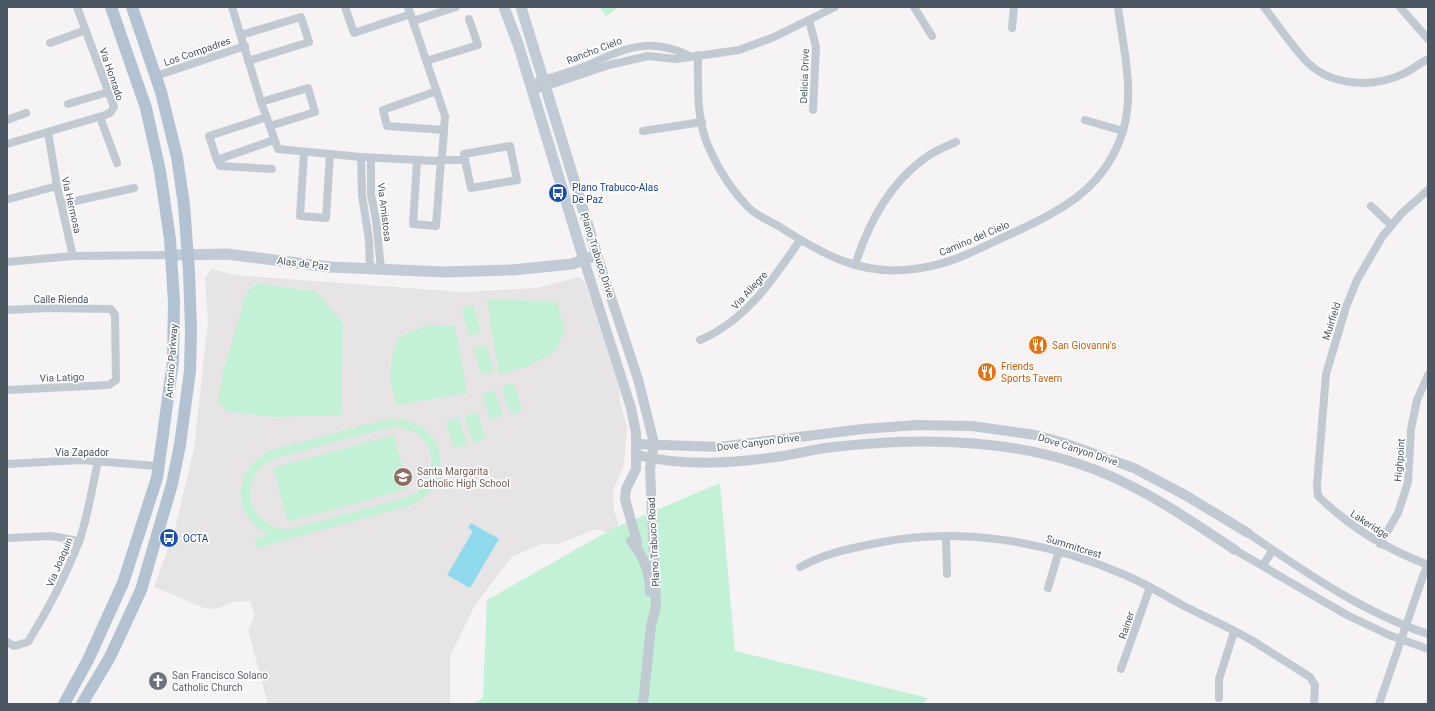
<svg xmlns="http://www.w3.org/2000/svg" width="1435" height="711" font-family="Roboto,sans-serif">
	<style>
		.education { fill: #e6e4e5 }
		.green { fill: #c3f1d5; fill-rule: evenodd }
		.water { fill: #90daee }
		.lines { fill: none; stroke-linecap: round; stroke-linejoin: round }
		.minor { stroke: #c1cad2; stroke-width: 8 }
		.tertiary { stroke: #c1cad2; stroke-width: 10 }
		.secondary { stroke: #c1cbd6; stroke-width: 11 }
		.primary { stroke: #b3c2d1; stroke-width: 12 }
		.labels { text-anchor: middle; stroke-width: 3.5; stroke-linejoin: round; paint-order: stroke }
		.street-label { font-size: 10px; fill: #4a5661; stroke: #fff }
		.transit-label { font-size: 10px; fill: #164399; stroke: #fff; text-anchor: start }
		.food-label { font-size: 10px; fill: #c56008; stroke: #fff; text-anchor: start }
		.education-label { font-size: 10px; fill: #785e54; stroke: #fff; text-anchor: start }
		.worship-label { font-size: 10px; fill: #5b616d; stroke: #fff; text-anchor: start }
	</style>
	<rect width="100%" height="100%" fill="#f5f3f3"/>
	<!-- education -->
	<polygon class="education" points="212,269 234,275 461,292 537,288 579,277 585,282 619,387 620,403 627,427 624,465 613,490 614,510 618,522 618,529 612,534 597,529 558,544 541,544 512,557 475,605 450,656 450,704 268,704 248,630 255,615 250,601 232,602 217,609 204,608 154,587 175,529 194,448 208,321 205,278"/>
	<!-- green -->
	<g class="green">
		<polygon points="599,7 619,7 606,16"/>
		<polygon points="257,284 315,291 343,323 341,415 274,417 226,411 218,401 224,368 247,291"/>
		<polygon points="487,300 557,301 565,331 555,351 528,366 499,374"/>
		<polygon points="473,305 481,332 469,336 461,309"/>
		<path d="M427 325 455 326 467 393 397 405C387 376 389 367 398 338Z"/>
		<polygon points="486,345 494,371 482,375 473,349"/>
		<polygon points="514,383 522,410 510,414 502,387"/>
		<polygon points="494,390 503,415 490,419 482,394"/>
		<polygon points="477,412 486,438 473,443 465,416"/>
		<polygon points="458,418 467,444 454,448 446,422"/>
		<path d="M391 419C446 417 460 487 408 506L257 548 254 539 269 535C254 527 243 515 241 497 240 481 248 464 262 456 275 447 293 445 308 441 336 433 363 424 391 419ZM392 427C437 426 447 483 405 498L290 529C245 531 235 473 276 458Z"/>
		<polygon points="394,435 408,489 288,522 273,468"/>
		<polygon points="720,483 735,651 928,698 923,704 473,704 483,698 487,600 612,529"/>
	</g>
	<!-- water -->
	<polygon class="water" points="471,523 499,539 470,588 447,575 473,531 468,528"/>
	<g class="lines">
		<!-- minor -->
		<g class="minor">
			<polyline points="232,7 261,102 278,149 361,157 436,161 441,160 442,157 445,116 408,7"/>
			<polyline points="345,7 354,33 411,14"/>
			<polyline points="914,7 932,36"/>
			<path d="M1264 7C1278 25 1291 45 1307 62 1332 87 1375 88 1405 73 1413 69 1420 63 1428 59"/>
			<polyline points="1400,7 1428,39"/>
			<polyline points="809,20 816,47 813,110"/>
			<polyline points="413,21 456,7"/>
			<polyline points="1012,28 1014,7"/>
			<polyline points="241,35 301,17 309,42 248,61"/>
			<polyline points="50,43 86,30"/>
			<path d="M698 55C698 86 696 122 710 150 719 170 733 192 749 208 757 216 770 221 780 227 825 256 865 278 921 268 955 263 986 245 1017 231 1065 209 1106 186 1123 131 1135 91 1123 48 1118 7"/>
			<polyline points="426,61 478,45 469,19"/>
			<polyline points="156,76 245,46"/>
			<path d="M530 84C552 77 576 71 597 61 630 45 655 39 690 56"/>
			<polyline points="437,91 383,110 387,126 444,130"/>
			<polyline points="532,91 609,65 648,56 676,59 739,50 774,37 835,7"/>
			<polyline points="261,102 308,88 315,112 270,126"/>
			<polyline points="68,104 108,92"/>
			<polyline points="100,117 117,163"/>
			<polyline points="267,117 209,136 217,160 274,140"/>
			<polyline points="7,120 26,113"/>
			<polyline points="1085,120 1123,131"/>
			<polyline points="643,131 702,122"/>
			<polyline points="48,132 57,186 73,256"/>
			<polyline points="7,144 105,115 110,113 114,107 77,7"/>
			<polyline points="304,153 300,216 326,218 330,154"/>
			<polyline points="361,157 362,195 369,240 370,269"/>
			<polyline points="371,158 371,194 376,220 381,269"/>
			<polyline points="217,160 220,166 272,169"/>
			<polyline points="417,161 413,224 436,226 441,160 465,160 464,154 510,146 517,180 471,188 465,160"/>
			<path d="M1428 190 1402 213 1382 237 1357 280 1346 307 1326 374 1317 485 1318 496C1352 529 1385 548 1428 565"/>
			<polyline points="9,199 57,186"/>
			<polyline points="62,204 134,188"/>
			<polyline points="1371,206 1391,225"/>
			<polyline points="7,262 73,256 171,255"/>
			<path d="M855 265C869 222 890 182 928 156 936 150 947 146 956 142"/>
			<polyline points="7,310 47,308 111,309 115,315 116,380 109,385 7,390"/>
			<path d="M700 340C745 321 773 280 800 240"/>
			<polyline points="7,464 81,460 157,466"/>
			<path d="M1248 533C1305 572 1362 612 1428 634"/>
			<polyline points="946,536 947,574"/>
			<polyline points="7,538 51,536 79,541"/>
			<polyline points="1380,544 1398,513 1408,482 1411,429 1417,400 1428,375"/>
			<polyline points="1235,550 1347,615 1389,635 1428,649"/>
			<polyline points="1263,565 1273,550"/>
			<path d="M800 567C826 553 848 549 877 543 960 526 1047 541 1125 575 1146 584 1166 596 1186 607 1208 618 1232 629 1253 641 1272 653 1291 665 1310 677L1315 685 1314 704"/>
			<polyline points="1048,588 1059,551"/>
			<path d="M7 642 14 646 28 642C48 610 65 577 79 542 88 516 92 488 98 461"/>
			<polyline points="1121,669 1150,587"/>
			<polyline points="1219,698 1219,679 1234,632"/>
			<polyline points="1379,704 1423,576 1428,565"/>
		</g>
		<!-- tertiary -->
		<g class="tertiary">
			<polyline points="597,255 638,379 654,443 650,469 656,606 651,626 643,704"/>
			<polyline points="584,260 631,408 636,433 636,469 626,489 625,499 637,542 636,546"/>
			<polyline points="637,444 719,447 863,429 917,425 972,426 1035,435 1061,442 1134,468 1185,495 1248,533"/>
			<path d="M637 455C686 467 734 463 783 456 800 453 816 449 833 447 928 436 1031 438 1119 480 1160 499 1197 525 1235 550"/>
			<path d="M631 541C643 555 650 573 650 592"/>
		</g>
		<!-- secondary -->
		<g class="secondary">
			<polyline points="504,7 519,47 584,260"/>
			<polyline points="171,255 227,254 330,267 445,272 512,270 572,264 597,255 521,7"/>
		</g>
		<!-- primary -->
		<g class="primary">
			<polyline points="64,704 88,660 123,583 157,478 173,361 174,302 170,239 160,171 146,108 111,7"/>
			<polyline points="82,704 110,657 141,590 172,484 180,445 190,371 191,330 189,271 184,205 177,157 161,92 132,7"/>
		</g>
	</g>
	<!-- icons -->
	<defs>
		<g id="bus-disc" transform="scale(1)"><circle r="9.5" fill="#1a4fb4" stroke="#fff"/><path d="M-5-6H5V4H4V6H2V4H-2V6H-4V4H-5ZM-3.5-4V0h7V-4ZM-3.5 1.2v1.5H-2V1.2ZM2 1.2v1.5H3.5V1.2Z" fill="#fff"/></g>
		<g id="restaurant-disc" transform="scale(1)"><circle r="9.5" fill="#e8710a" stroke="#fff"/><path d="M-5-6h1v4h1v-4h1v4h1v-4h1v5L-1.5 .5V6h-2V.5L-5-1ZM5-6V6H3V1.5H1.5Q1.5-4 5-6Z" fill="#fff"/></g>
		<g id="school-disc" transform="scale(1)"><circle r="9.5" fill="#8d6e63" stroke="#fff"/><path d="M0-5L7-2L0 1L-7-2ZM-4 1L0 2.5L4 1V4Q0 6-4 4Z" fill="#fff"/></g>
		<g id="church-disc" transform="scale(1)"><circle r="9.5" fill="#6b7280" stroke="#fff"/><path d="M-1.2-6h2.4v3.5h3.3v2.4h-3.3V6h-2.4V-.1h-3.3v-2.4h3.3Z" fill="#fff"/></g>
	</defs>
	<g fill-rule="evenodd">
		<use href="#bus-disc" x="558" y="193"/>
		<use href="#restaurant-disc" x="1038" y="345"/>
		<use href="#restaurant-disc" x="987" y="372"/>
		<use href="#school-disc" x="403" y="477"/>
		<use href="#bus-disc" x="169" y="538"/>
		<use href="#church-disc" x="158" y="681"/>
	</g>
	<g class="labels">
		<!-- street labels -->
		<g class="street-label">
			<text transform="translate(594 50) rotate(-21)" y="4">Rancho Cielo</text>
			<text transform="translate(197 51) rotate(-19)" y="4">Los Compadres</text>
			<text transform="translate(112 74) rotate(71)" y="4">Via Honrado</text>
			<text transform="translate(804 76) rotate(-88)" y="4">Delicia Drive</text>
			<text transform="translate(72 205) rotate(77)" y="4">Via Hermosa</text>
			<text transform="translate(385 212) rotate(83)" y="4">Via Amistosa</text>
			<text transform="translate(974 238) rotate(-23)" y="4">Camino del Cielo</text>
			<text transform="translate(598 255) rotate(72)" y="4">Plano Trabuco Drive</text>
			<text transform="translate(303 263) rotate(7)" y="4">Alas de Paz</text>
			<text transform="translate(749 290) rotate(-47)" y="4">Via Allegre</text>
			<text x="61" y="303">Calle Rienda</text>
			<text transform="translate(1331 321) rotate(-72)" y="4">Muirfield</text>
			<text transform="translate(171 361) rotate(-86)" y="4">Antonio Parkway</text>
			<text transform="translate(62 377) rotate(-2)" y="4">Via Latigo</text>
			<text transform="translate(758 442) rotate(-7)" y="4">Dove Canyon Drive</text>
			<text transform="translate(1078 449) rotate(18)" y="4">Dove Canyon Drive</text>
			<text x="82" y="456">Via Zapador</text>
			<text transform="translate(1399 460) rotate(-85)" y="4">Highpoint</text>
			<text transform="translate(1370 524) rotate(33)" y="4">Lakeridge</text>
			<text transform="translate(653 542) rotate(-93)" y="4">Plano Trabuco Road</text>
			<text transform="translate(1074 546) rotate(17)" y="4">Summitcrest</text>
			<text transform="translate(59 562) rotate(-67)" y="4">Via Joaquin</text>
			<text transform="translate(1126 625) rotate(-71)" y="4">Rainer</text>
		</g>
		<!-- transit labels -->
		<g class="transit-label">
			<text x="572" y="191">Plano Trabuco-Alas<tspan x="572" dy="12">De Paz</tspan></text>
			<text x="183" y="542">OCTA</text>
		</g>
		<!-- food labels -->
		<g class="food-label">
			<text x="1052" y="349">San Giovanni's</text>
			<text x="1001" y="370">Friends<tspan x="1001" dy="12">Sports Tavern</tspan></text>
		</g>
		<!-- education labels -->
		<g class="education-label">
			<text x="417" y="475">Santa Margarita<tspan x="417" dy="12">Catholic High School</tspan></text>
		</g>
		<!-- worship labels -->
		<g class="worship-label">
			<text x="172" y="679">San Francisco Solano<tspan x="172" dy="12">Catholic Church</tspan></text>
		</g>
	</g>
	<!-- border -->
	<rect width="1435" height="711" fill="none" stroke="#4a5661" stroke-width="16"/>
</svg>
